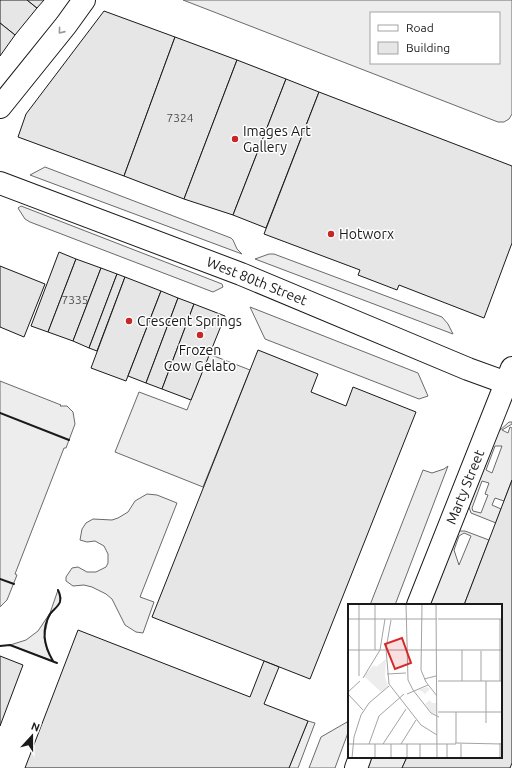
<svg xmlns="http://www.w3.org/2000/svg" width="512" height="768" font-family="Ubuntu,sans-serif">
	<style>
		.built { fill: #ededed; stroke: #6a6a6a; fill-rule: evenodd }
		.building { fill: #e6e6e6; stroke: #1a1a1a }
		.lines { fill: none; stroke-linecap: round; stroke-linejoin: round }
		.street-casing { stroke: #1a1a1a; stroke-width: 24 }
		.secondary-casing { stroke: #1a1a1a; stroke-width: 24 }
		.street { stroke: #fff; stroke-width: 22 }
		.secondary { stroke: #fff; stroke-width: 22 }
		.wall { stroke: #1a1a1a; stroke-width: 2 }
		.oneway { stroke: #989898 }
		.poi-dot { fill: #c62828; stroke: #fff; stroke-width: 1.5 }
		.labels { text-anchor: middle; stroke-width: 3; stroke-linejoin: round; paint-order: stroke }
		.number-label { font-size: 12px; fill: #4d4d4d }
		.poi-label { font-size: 14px; fill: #1a1a1a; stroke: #fff; text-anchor: start }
		.street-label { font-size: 14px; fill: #1a1a1a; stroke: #fff }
		.inset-road { fill: none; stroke: #a3a3a3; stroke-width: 1 }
		.view { fill: #d62828; fill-opacity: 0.15; stroke: #d62828; stroke-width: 2 }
		.inset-edge { fill: none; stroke: #1a1a1a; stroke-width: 2 }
	</style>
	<rect width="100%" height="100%" fill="#fff"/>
	<!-- built -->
	<g class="built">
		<path d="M183 0H512V114L509 119 504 122H498ZM371 13H499V63H371Z"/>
		<polygon points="45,167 231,238 233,240 237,249 242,254 30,175"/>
		<polygon points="21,206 222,284 223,287 213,292 30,222 25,219 18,208"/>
		<polygon points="269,254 274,254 442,317 448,324 453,334 255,259"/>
		<polygon points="250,307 418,373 428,396 419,399 265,339"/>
		<polygon points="209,354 250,370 203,487 115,452 139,392 187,410"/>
		<polygon points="0,381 61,405 60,406 67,406 73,412 75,424 66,448 64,448 15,574 17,575 7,600 0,607"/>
		<path d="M509 422H512V424L502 430 508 433 510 427 512 428V480L504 501 495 498 492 505 501 509 496 523 471 513 469 507 498 432ZM495 446H502L492 473 486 470ZM482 481 489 483 485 494 488 495 481 513 473 511 472 508Z"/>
		<polygon points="448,466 395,605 370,605 423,470 432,473 444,469"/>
		<polygon points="147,494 157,495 177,503 140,597 154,602 143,633 136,632 125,625 112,599 106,594 92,587 84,585 73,586 66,581 66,577 72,568 78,567 87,572 96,572 106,567 108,563 108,554 104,546 95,541 87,542 80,540 82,529 86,523 93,519 112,520 118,518 128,512 135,501"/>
		<path d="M460 531H465L489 540 464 605H430L458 532ZM464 533 471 536 459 565 454 550 459 536Z"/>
		<polygon points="58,590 61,598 59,604 53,610 48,619 44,638 47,650 53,661 10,645 26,640 38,631 50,613"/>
		<polygon points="308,721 315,723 298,768 289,768"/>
		<polygon points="347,722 349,730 335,768 309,768 321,737"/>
		<polygon points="372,757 407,757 402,768 368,768"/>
	</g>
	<!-- building -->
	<g class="building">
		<polygon points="0,0 27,0 37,8 15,35 0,23"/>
		<polygon points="27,0 44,0 37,8"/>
		<polygon points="104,11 175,37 124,176 18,137 26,114"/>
		<polygon points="0,23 15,35 0,56"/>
		<polygon points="175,37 237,60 184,199 124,176"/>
		<polygon points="237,60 286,79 233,215 184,199"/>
		<polygon points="286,79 319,92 266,228 233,215"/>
		<polygon points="319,92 512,166 512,243 484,318 399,285 397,290 358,275 360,270 264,234"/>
		<polygon points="59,252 76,259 48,332 31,326"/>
		<polygon points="76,259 101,268 73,341 48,332"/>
		<polygon points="0,266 45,284 24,337 0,327"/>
		<polygon points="101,268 117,274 89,348 73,341"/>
		<polygon points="117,274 125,277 97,351 89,348"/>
		<polygon points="125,277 161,291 126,381 91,368"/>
		<polygon points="161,291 178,298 146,383 128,376"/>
		<polygon points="178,298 194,304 162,389 146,383"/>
		<polygon points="194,304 225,316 191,400 162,389"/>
		<polygon points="258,350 318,374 311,392 346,406 353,387 416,412 310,679 152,617"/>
		<polygon points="512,480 512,763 510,768 402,768 407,757 501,757 501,605 464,605"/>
		<polygon points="78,630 250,697 264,661 279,667 264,704 308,721 289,768 25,768"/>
		<polygon points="0,656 23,665 0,726"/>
	</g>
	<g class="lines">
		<!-- street casing -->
		<g class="street-casing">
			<g id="street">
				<polyline points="0,107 66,25 84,0"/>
				<polyline points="418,605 512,368"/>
				<polyline points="356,768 360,757"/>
			</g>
		</g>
		<!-- secondary casing -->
		<g class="secondary-casing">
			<polyline id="secondary" points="0,183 241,274 468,369 512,385"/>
		</g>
		<!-- street -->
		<use href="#street" class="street"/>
		<!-- secondary -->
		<use href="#secondary" class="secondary"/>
		<!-- wall -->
		<g class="wall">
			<polyline points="0,413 69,440"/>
			<polyline points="0,579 14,584"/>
			<polyline points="0,646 10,645 57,663"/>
			<path d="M53 661C44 646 41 630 50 614 53 610 58 607 60 602 61 597 60 594 58 590"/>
		</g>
	</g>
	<!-- one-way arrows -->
	<defs><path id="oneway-chevron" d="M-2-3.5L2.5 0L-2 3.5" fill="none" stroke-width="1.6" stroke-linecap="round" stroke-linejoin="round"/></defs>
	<use class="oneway" href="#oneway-chevron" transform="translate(61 31) rotate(129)"/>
	<!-- markers -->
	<g class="poi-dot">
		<circle cx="235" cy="139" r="4"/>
		<circle cx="331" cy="234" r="4"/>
		<circle cx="129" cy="321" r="4"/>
		<circle cx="200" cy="335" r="4"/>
	</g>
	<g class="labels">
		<!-- number labels -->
		<g class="number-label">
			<text x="180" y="122">7324</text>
			<text x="75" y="304">7335</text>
		</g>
		<!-- poi labels -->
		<g class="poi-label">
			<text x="243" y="136">Images Art<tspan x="243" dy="16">Gallery</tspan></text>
			<text x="339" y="239">Hotworx</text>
			<text x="137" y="326">Crescent Springs</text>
			<text x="200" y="355" text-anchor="middle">Frozen<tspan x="200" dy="16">Cow Gelato</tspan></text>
		</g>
		<!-- street labels -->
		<g class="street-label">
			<text transform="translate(257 281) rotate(22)" y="5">West 80th Street</text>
			<text transform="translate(465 487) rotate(-68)" y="5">Marty Street</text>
		</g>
	</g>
	<!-- overview -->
	<g transform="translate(348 604)">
		<rect width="154" height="154" fill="#fff"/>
		<path d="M38 55 37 73 40 82 33 88 16 72 26 61 28 63ZM79 83 82 85 77 90 84 99H89L88 110 84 109 73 95 77 100 82 96 74 87 69 86Z" fill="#ededed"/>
		<path class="inset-road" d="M58 0 60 76 65 86 83 109 91 113M74 0 73 66 78 78 89 92M88 0 89 154M0 15H37M90 15H154M152 15V77M43 16 38 45 41 80 73 121 89 131M0 46H154M27 46V0M114 46V77M133 47V77M39 70 58 69M11 72V0M15 74 32 46 37 15H89M76 75 88 72M90 77H154M138 77V119M0 88 12 77M0 90 15 106M59 90 80 81M90 108H154M107 139 154 140M108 139V108M152 139V154M0 140H108M21 140 31 112 56 90M27 140V154M35 140 58 105M43 140V154M53 140 68 116M72 140V154M99 140V154M113 140V154M4 154 6 133 13 111 21 99 41 82M59 154V140"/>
		<path class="view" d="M54 34 63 59 47 65 37 40Z"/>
		<rect width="154" height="154" class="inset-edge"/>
	</g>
	<!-- legend -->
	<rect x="370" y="12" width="130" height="52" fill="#ffffff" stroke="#a3a3a3"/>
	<rect x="378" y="25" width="20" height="6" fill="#ffffff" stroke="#a3a3a3"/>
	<text x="406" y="32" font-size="12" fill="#1a1a1a">Road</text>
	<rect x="378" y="42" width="20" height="12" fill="#e6e6e6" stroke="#a3a3a3"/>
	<text x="406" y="52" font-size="12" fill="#1a1a1a">Building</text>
	<!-- north arrow -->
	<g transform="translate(32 736) rotate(21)" stroke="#ffffff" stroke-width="3" paint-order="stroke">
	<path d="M0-3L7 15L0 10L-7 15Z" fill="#1a1a1a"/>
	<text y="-6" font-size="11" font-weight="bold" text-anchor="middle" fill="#1a1a1a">N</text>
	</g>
</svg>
